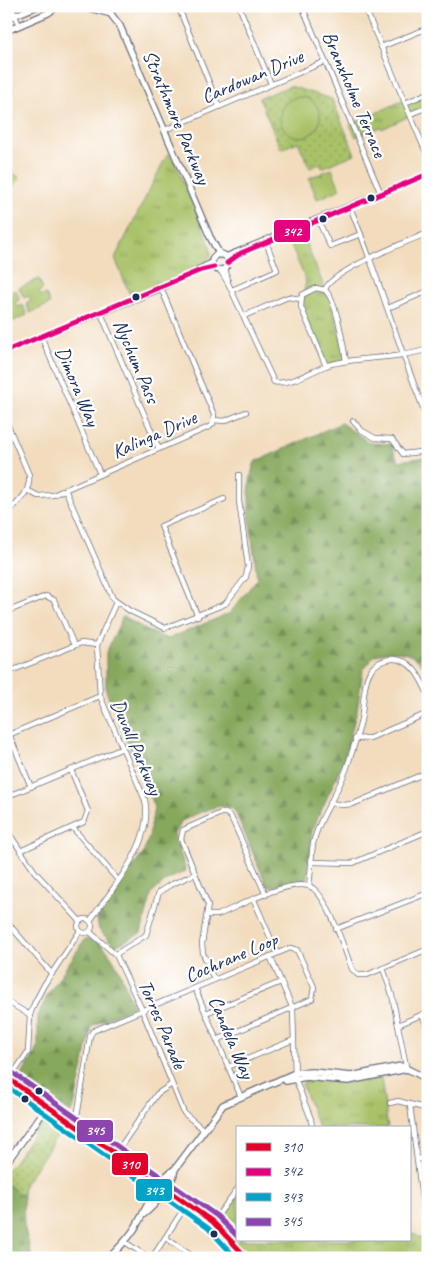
<svg xmlns="http://www.w3.org/2000/svg" width="434" height="1264" font-family="Caveat,sans-serif">
	<style>
		.grass { fill: url(#grass-dots); stroke: #627862 }
		.forest { fill: url(#forest-firs); stroke: #506c5d }
		.park { fill: url(#park-tufts); stroke: #627862 }
		.pitch { fill: #a9c267; stroke: #627862 }
		.lines { fill: none; stroke-linecap: round; stroke-linejoin: round }
		.minor-casing { stroke: #666c7f; stroke-width: 6 }
		.tertiary-casing { stroke: #666c7f; stroke-width: 8 }
		.secondary-casing { stroke: #666c7f; stroke-width: 8 }
		.minor { stroke: #fff; stroke-width: 4.5 }
		.tertiary { stroke: #fff; stroke-width: 5.5 }
		.secondary { stroke: #fff; stroke-width: 6 }
		.bus-1-casing { stroke: #fff; stroke-width: 9 }
		.bus-2-casing { stroke: #fff; stroke-width: 9 }
		.bus-3-casing { stroke: #fff; stroke-width: 9 }
		.bus-4-casing { stroke: #fff; stroke-width: 9 }
		.bus-1 { stroke: #e4002b; stroke-width: 5 }
		.bus-2 { stroke: #e5007d; stroke-width: 5 }
		.bus-3 { stroke: #01a3c8; stroke-width: 5 }
		.bus-4 { stroke: #8e44ad; stroke-width: 5 }
		.bus-dot { fill: #1b2f5e; stroke: #fff; stroke-width: 2 }
		.labels { text-anchor: middle; stroke-width: 4.5; stroke-linejoin: round; paint-order: stroke }
		.street-label { font-size: 20px; fill: #1b2f5e; stroke: #fff }
		.line-badge { stroke: #fff; stroke-width: 2 }
		.badge-label { font-size: 14px; text-anchor: middle; font-weight: bold; fill: #fff }
	</style>
	<defs>
		<pattern id="grass-dots" width="8" height="8" patternUnits="userSpaceOnUse" patternTransform="scale(1.25)"><rect width="8" height="8" fill="#a9c267"/><path d="M2 2h.1M6 6h.1" fill="none" stroke="#899e58" stroke-width="1.8" stroke-linecap="round"/></pattern>
		<pattern id="forest-firs" width="22" height="20" patternUnits="userSpaceOnUse" patternTransform="scale(1.25)"><rect width="22" height="20" fill="#86a85c"/><path d="M5 1l3.5 6h-7zM16 11l3.5 6h-7z" fill="#6d894f"/></pattern>
		<pattern id="park-tufts" width="24" height="20" patternUnits="userSpaceOnUse" patternTransform="scale(1.25)"><rect width="24" height="20" fill="#a9c267"/><path d="M3 7l-1-3M5 7V3M7 7l1-3M15 17l-1-3M17 17v-4M19 17l1-3" fill="none" stroke="#899e58"/></pattern>
	</defs>
	<rect width="100%" height="100%" fill="#fff"/>
	<filter id="ink" filterUnits="userSpaceOnUse"><feTurbulence type="fractalNoise" baseFrequency=".02" numOctaves="2"/><feDisplacementMap in="SourceGraphic" scale="10" xChannelSelector="R" yChannelSelector="G"/><feConvolveMatrix kernelMatrix="1 2 1 2 8 2 1 2 1" color-interpolation-filters="sRGB"/></filter>
	<filter id="wash" filterUnits="userSpaceOnUse"><feTurbulence type="fractalNoise" baseFrequency=".0096" numOctaves="4" result="noise"/><feDisplacementMap in="SourceGraphic" scale="20" xChannelSelector="R" yChannelSelector="G"/><feGaussianBlur stdDeviation="1.12" result="paint"/><feColorMatrix in="noise" values="0 0 0 0 0 0 0 0 0 0 0 0 0 0 0 0 0 1.4 0 .05"/><feComposite in="paint" operator="in"/></filter>
	<g filter="url(#wash)">
		<rect width="100%" height="100%" fill="#f2dcbd"/>
		<!-- grass -->
		<g class="grass">
			<polygon points="290,86 332,99 355,154 322,168 320,164 310,168 298,142 281,149 259,98"/>
			<polygon points="48,1124 59,1133 24,1185 23,1196 6,1184 6,1170 14,1162 39,1126"/>
		</g>
		<!-- forest -->
		<g class="forest">
			<path d="M341 423 370 443 391 444 398 461 428 457V672C413 650 399 650 375 655L363 670 357 710 344 760 312 831 308 877 304 881 270 887 267 886 235 811C222 798 195 816 181 821L174 834 186 871 167 880 152 893 141 933 115 946 99 930 97 918 124 878 143 854 149 837 154 807 106 691V653L123 616 148 631 168 639 230 613 257 579C254 545 242 493 255 462Z"/>
			<path d="M85 939C112 937 125 987 133 1006L92 1026 73 1111 71 1113 22 1080V1075L38 1048V1016L47 996Z"/>
			<polygon points="6,1184 23,1196 24,1225 32,1258 6,1258"/>
		</g>
		<!-- park -->
		<g class="park">
			<polygon points="428,93 428,107 382,129 381,127 356,137 350,125 404,100 405,103"/>
			<polygon points="168,153 175,162 210,245 211,256 203,264 136,296 134,291 129,293 115,258"/>
			<path d="M299 228C318 272 338 314 346 361L326 366 301 307 306 281 286 233Z"/>
			<polygon points="381,1078 388,1128 320,1128 317,1124 302,1085 306,1079 347,1082"/>
			<polygon points="238,1193 238,1240 410,1240 410,1232 426,1241 425,1258 249,1258 219,1223 219,1219"/>
		</g>
		<!-- pitch -->
		<g class="pitch">
			<circle cx="300" cy="117" r="20"/>
			<polygon points="6,168 20,178 6,197"/>
			<polygon points="332,169 340,189 330,194 327,192 328,195 317,199 309,178 319,174 322,176 321,173"/>
			<polygon points="39,279 43,289 39,292 41,296 46,294 50,304 30,313 26,303 31,300 28,296 24,298 19,288"/>
			<polygon points="16,290 20,300 15,302 18,307 23,305 27,315 7,324 6,294"/>
		</g>
	</g>
	<g filter="url(#ink)">
		<g class="lines">
			<!-- minor casing -->
			<g class="minor-casing">
				<g id="minor">
					<polyline points="11,6 19,25"/>
					<polyline points="178,6 219,107"/>
					<polyline points="239,6 271,84"/>
					<polyline points="302,6 381,194"/>
					<polyline points="364,6 428,157"/>
					<polyline points="381,47 428,28"/>
					<polyline points="405,103 428,93"/>
					<polyline points="410,114 428,107"/>
					<polyline points="165,130 324,62"/>
					<path d="M350 207C379 277 399 350 428 420"/>
					<polyline points="318,220 330,246 361,234"/>
					<polyline points="225,268 228,280"/>
					<path d="M220 270 228 283 274 382C290 386 313 370 328 365 361 356 395 360 428 349"/>
					<polyline points="232,290 277,270 266,242"/>
					<path d="M325 290C329 272 408 241 428 233"/>
					<polyline points="388,308 428,291"/>
					<polyline points="100,311 159,449"/>
					<polyline points="244,316 288,297 301,299"/>
					<polyline points="41,336 100,474"/>
					<path d="M326 366 301 307 302 295 316 288 325 290C337 301 343 344 346 361"/>
					<polyline points="214,420 224,421 246,412"/>
					<path d="M6 421 29 475C31 493 18 502 6 514"/>
					<polyline points="353,421 361,430 375,438 392,439 403,454 428,451"/>
					<polyline points="65,489 113,599 130,611 165,628 225,604 246,577 248,566 239,501 239,475"/>
					<polyline points="27,490 38,496 53,495 209,427 213,424 214,415 161,288"/>
					<polyline points="6,612 46,596 54,600 74,645"/>
					<polyline points="198,617 161,526 224,499"/>
					<polyline points="6,673 81,643 97,645"/>
					<polyline points="9,734 31,787"/>
					<polyline points="6,736 100,696"/>
					<polyline points="355,739 370,738 428,713"/>
					<polyline points="6,797 123,748"/>
					<polyline points="331,803 342,805 353,804 428,772"/>
					<polyline points="73,828 117,879"/>
					<polyline points="6,829 35,872 80,921"/>
					<polyline points="20,851 84,822 88,811 71,770"/>
					<polyline points="312,862 353,863 428,831"/>
					<path d="M309 886C311 872 311 858 313 844 319 816 340 791 348 764 353 749 358 734 361 720 366 696 359 662 392 659 412 658 421 679 428 694"/>
					<polyline points="254,900 277,953"/>
					<path d="M208 915H218C237 907 297 874 314 889 330 902 344 949 352 969L358 975H367L428 949"/>
					<circle cx="85" cy="926" r="7"/>
					<polyline points="6,921 52,974"/>
					<path d="M90 921C113 887 154 843 145 800L100 696 97 645 116 602"/>
					<polyline points="336,929 428,893"/>
					<polyline points="90,932 116,955 142,1010 184,1113 204,1130"/>
					<polyline points="116,954 146,935 159,892 170,885 195,874"/>
					<polyline points="270,956 293,1009 295,1078 311,1119 312,1128"/>
					<polyline points="383,968 392,995 406,1066"/>
					<polyline points="214,980 203,953 202,944 208,905 181,839 183,830 221,813 226,813 231,817 266,895"/>
					<polyline points="195,988 241,1097"/>
					<polyline points="6,1001 30,1015"/>
					<polyline points="206,1013 281,982"/>
					<polyline points="422,1015 428,1028"/>
					<polyline points="398,1025 428,1012"/>
					<polyline points="228,1067 293,1040"/>
					<polyline points="9,1080 28,1052 30,1015 34,1004 44,985 80,931"/>
					<polyline points="390,1103 398,1101 428,1109"/>
					<polyline points="410,1105 423,1207 428,1213"/>
					<polyline points="73,1123 78,1111 90,1036 93,1031 290,948 297,950 314,987 312,999 217,1040"/>
					<polyline points="116,1153 157,1094 172,1084"/>
					<polyline points="417,1159 428,1158"/>
					<polyline points="213,1222 238,1188"/>
					<polyline points="166,1238 195,1258"/>
					<polyline points="125,1242 149,1258"/>
					<polyline points="152,1258 183,1210"/>
				</g>
			</g>
			<!-- tertiary casing -->
			<g class="tertiary-casing">
				<g id="tertiary">
					<polyline points="82,6 108,13"/>
					<polyline points="97,6 110,13 120,26 210,237 220,255"/>
					<polyline points="110,13 114,6"/>
					<polyline points="6,19 37,6"/>
					<polyline points="6,31 48,13 58,6"/>
					<circle cx="220" cy="262" r="8"/>
					<polyline points="226,257 428,174"/>
					<polyline points="6,351 161,288 212,263"/>
					<polyline points="286,1081 306,1077 348,1081 407,1069"/>
					<polyline points="6,1163 45,1110"/>
					<path d="M144 1214C155 1205 173 1185 175 1169"/>
					<path d="M109 1258C119 1248 128 1239 135 1228 147 1209 155 1181 175 1169L223 1105 295 1073 313 1072 351 1076 401 1066 428 1079"/>
				</g>
			</g>
			<!-- secondary casing -->
			<g class="secondary-casing">
				<g id="secondary">
					<polyline points="6,1077 213,1222 247,1258"/>
					<polyline points="6,1086 209,1229 237,1258"/>
				</g>
			</g>
			<!-- minor -->
			<use href="#minor" class="minor"/>
			<!-- tertiary -->
			<use href="#tertiary" class="tertiary"/>
			<!-- secondary -->
			<use href="#secondary" class="secondary"/>
			<!-- bus-1 casing -->
			<g class="bus-1-casing">
				<polyline id="bus-1" points="6,1077 213,1222 247,1258"/>
			</g>
			<!-- bus-2 casing -->
			<g class="bus-2-casing">
				<g id="bus-2">
					<polyline points="227,263 241,253 428,174"/>
					<polyline points="6,351 201,270 214,267"/>
				</g>
			</g>
			<!-- bus-3 casing -->
			<g class="bus-3-casing">
				<polyline id="bus-3" points="6,1086 208,1228 236,1258"/>
			</g>
			<!-- bus-4 casing -->
			<g class="bus-4-casing">
				<polyline id="bus-4" points="10,1071 217,1216 238,1237"/>
			</g>
			<!-- bus-1 -->
			<use href="#bus-1" class="bus-1"/>
			<!-- bus-2 -->
			<use href="#bus-2" class="bus-2"/>
			<!-- bus-3 -->
			<use href="#bus-3" class="bus-3"/>
			<!-- bus-4 -->
			<use href="#bus-4" class="bus-4"/>
		</g>
	</g>
	<!-- markers -->
	<g class="bus-dot">
		<circle cx="371" cy="198" r="4.5"/>
		<circle cx="323" cy="219" r="4.5"/>
		<circle cx="136" cy="297" r="4.5"/>
		<circle cx="39" cy="1091" r="4.5"/>
		<circle cx="25" cy="1099" r="4.5"/>
		<circle cx="214" cy="1234" r="4.5"/>
	</g>
	<g class="labels">
		<!-- street labels -->
		<g class="street-label">
			<text transform="translate(252 76) rotate(-23)" y="7">Cardowan Drive</text>
			<text transform="translate(355 94) rotate(67)" y="7">Branxholme Terrace</text>
			<text transform="translate(177 117) rotate(67)" y="7">Strathmore Parkway</text>
			<text transform="translate(137 361) rotate(67)" y="7">Nychum Pass</text>
			<text transform="translate(78 386) rotate(67)" y="7">Dimora Way</text>
			<text transform="translate(154 434) rotate(-24)" y="7">Kalinga Drive</text>
			<text transform="translate(137 747) rotate(67)" y="7">Duvall Parkway</text>
			<text transform="translate(231 957) rotate(-23)" y="7">Cochrane Loop</text>
			<text transform="translate(163 1024) rotate(67)" y="7">Torres Parade</text>
			<text transform="translate(232 1037) rotate(67)" y="7">Candela Way</text>
		</g>
	</g>
	<g class="line-badge">
		<rect x="273" y="219" width="38" height="24" rx="5" fill="#e5007d"/>
		<rect x="76" y="1119" width="38" height="24" rx="5" fill="#8e44ad"/>
		<rect x="111" y="1152" width="38" height="24" rx="5" fill="#e4002b"/>
		<rect x="135" y="1178" width="38" height="24" rx="5" fill="#01a3c8"/>
	</g>
	<g class="badge-label">
		<text x="292" y="236">342</text>
		<text x="95" y="1135">345</text>
		<text x="130" y="1169">310</text>
		<text x="154" y="1195">343</text>
	</g>
	<!-- margin -->
	<rect width="434" height="1264" fill="none" stroke="#fff" stroke-width="25"/>
	<!-- legend -->
	<rect x="236" y="1126" width="175" height="115" fill="#ffffff" stroke="#a4acbf"/>
	<rect x="246" y="1143" width="25" height="8" fill="#e4002b" stroke="#a4acbf"/>
	<text x="282" y="1152" font-size="15" fill="#1b2f5e">310</text>
	<rect x="246" y="1168" width="25" height="8" fill="#e5007d" stroke="#a4acbf"/>
	<text x="282" y="1176" font-size="15" fill="#1b2f5e">342</text>
	<rect x="246" y="1193" width="25" height="8" fill="#01a3c8" stroke="#a4acbf"/>
	<text x="282" y="1202" font-size="15" fill="#1b2f5e">343</text>
	<rect x="246" y="1218" width="25" height="8" fill="#8e44ad" stroke="#a4acbf"/>
	<text x="282" y="1226" font-size="15" fill="#1b2f5e">345</text>
</svg>
